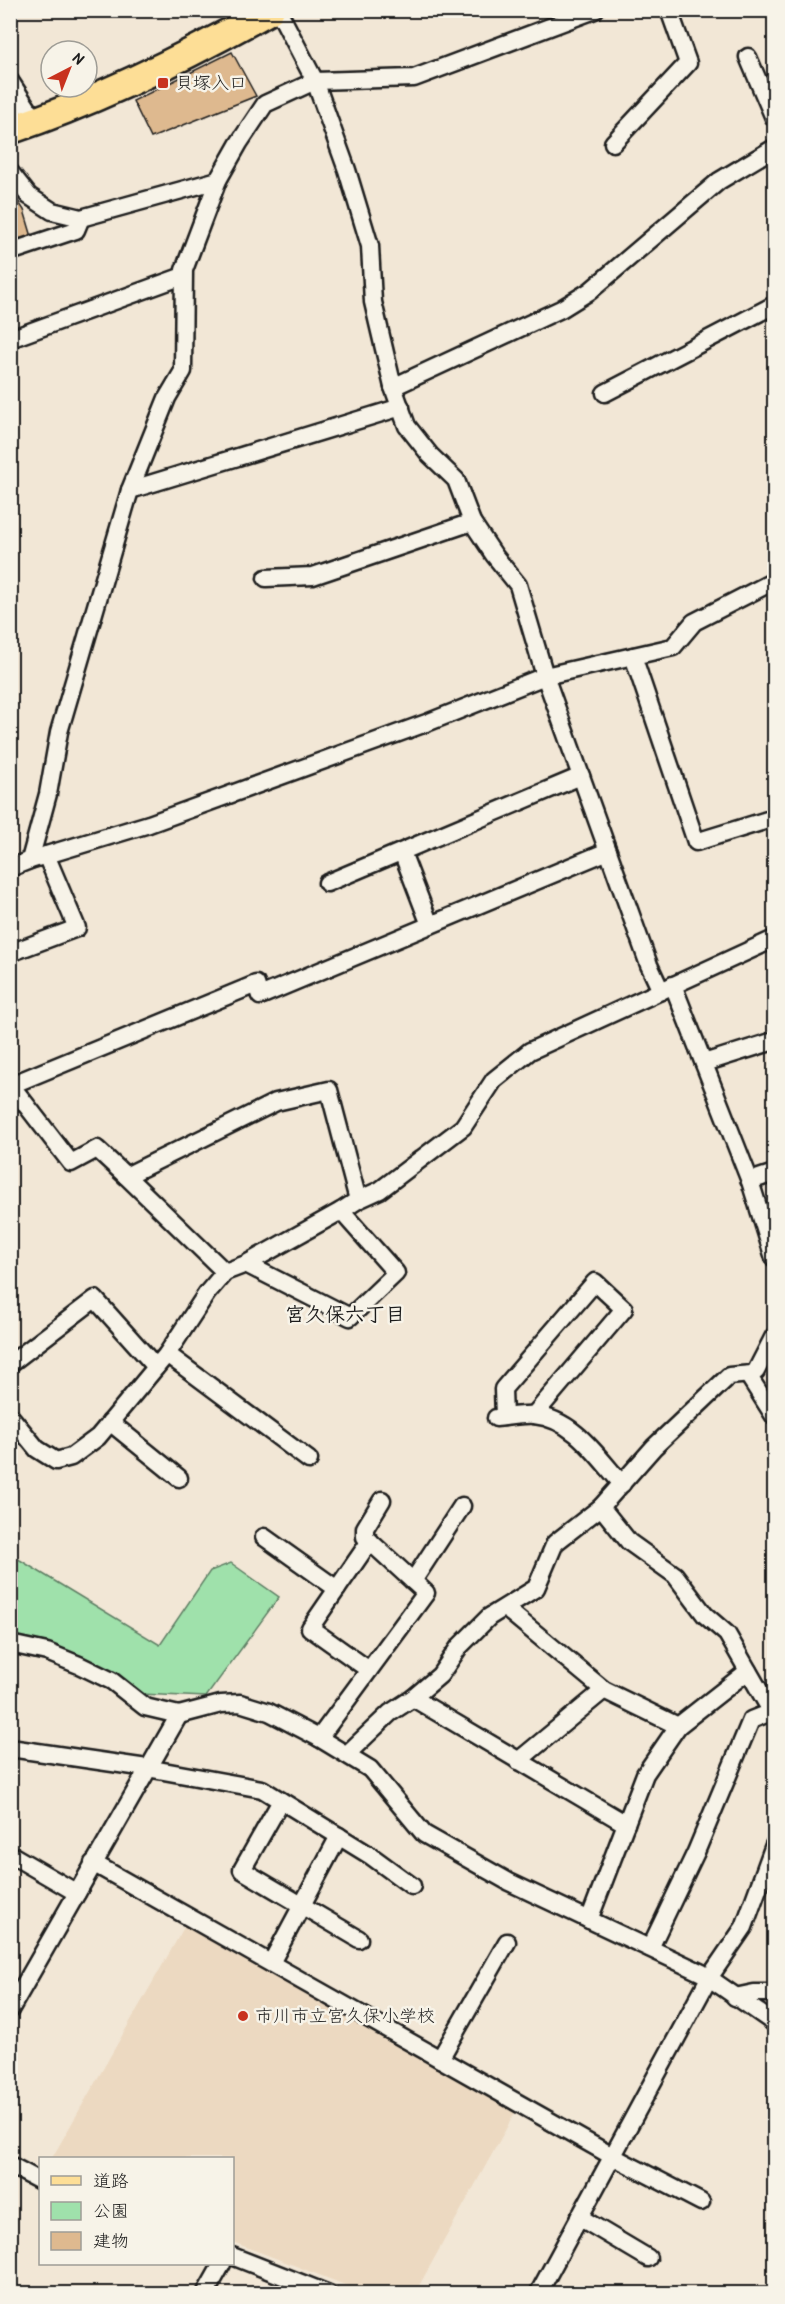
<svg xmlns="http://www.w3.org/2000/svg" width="785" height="2304" font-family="'Patrick Hand','Klee One',sans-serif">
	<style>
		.built { fill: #ecd9c1 }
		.green { fill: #9fe1ab; stroke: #5e7e64; stroke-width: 1.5 }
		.building { fill: #deb98f; stroke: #1c1c1c; stroke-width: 1.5 }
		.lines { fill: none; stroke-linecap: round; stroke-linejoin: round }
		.minor-casing { stroke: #1c1c1c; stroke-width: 21 }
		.primary-casing { stroke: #1c1c1c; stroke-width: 32 }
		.minor { stroke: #f7f3e8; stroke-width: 16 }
		.primary { stroke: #fdde96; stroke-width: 27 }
		.poi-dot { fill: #c8321e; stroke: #f7f3e8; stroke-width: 2 }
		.labels { text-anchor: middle; stroke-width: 5; stroke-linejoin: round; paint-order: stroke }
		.poi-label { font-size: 18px; fill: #1c1c1c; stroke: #f7f3e8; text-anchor: start }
		.neighbourhood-label { font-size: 20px; font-weight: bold; fill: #1c1c1c; stroke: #f7f3e8 }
	</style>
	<rect width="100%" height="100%" fill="#f2e7d6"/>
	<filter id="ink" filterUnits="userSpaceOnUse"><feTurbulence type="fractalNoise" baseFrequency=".0167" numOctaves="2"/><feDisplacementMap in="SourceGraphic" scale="12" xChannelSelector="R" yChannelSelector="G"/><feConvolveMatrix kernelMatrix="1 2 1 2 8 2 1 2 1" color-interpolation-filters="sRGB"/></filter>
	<g filter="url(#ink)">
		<!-- built -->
		<polygon class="built" points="186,1924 517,2109 415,2293 366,2293 233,2242 232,2158 52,2158"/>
		<!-- green -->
		<polygon class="green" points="10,1554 160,1645 210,1571 231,1563 279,1597 206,1697 140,1694 11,1639"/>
		<!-- building -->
		<g class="building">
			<polygon points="232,52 256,96 151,138 133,101"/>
			<polygon points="10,189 24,210 32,237 10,243"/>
		</g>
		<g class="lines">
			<!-- minor casing -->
			<g class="minor-casing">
				<g id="minor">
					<polyline points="278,10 315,81 347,170 370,246 373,302 393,387 407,426 430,455 456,480 472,522 494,555 518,585 545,676 649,965 661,991"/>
					<polyline points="748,57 774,118"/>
					<polyline points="10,81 36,121"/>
					<polyline points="613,143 688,63 669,10"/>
					<polyline points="10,172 29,196 52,211 81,218 218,180"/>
					<polyline points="10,252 76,230 81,218"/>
					<polyline points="10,339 183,276"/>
					<polyline points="393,387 561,309 590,291 719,181 774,148"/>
					<polyline points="605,393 774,305"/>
					<polyline points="130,490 401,407"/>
					<polyline points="266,578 313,576 472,522"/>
					<polyline points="633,656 696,842 774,818"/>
					<polyline points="402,852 430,925"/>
					<polyline points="30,860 48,794 59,732 130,490 167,398 183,371 184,270 218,180 239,143 265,104 315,81 414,78 595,10"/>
					<polyline points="10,868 30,860 149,824 429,722 545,676 673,647 694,622 774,581"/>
					<polyline points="327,883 581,776"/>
					<polyline points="10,953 77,928 46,855"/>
					<polyline points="673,985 750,1181 774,1258"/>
					<polyline points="704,1063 774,1041"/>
					<polyline points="10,1084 71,1163 97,1149 126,1176"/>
					<polyline points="11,1085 256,984 260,996 608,851"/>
					<polyline points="750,1181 774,1173"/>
					<polyline points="246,1264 350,1317 396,1273 341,1211"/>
					<polyline points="225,1272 126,1176 276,1102 329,1090 358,1200"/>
					<polyline points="167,1354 309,1460"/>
					<polyline points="10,1364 95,1299 156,1367"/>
					<polyline points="748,1375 774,1416"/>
					<polyline points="10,1416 37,1449 56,1461 71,1457 98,1437 167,1354 207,1293 225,1272 246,1264 341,1211 358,1200 380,1190 463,1127 494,1080 530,1051 774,939"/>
					<polyline points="504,1417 503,1389 595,1282 624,1309 534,1415"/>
					<path d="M496 1418C508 1417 522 1414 534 1415 574 1419 597 1456 622 1484"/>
					<polyline points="110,1422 179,1478"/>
					<polyline points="601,1507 629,1542 675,1575 705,1615 727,1634 774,1716"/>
					<polyline points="264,1537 337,1589"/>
					<polyline points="413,1581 462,1506"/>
					<polyline points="505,1608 604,1690 678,1726"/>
					<polyline points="10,1644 47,1652 79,1665 112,1681 145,1707 179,1715 221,1704 240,1703 269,1712 319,1738 370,1769 424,1834 509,1882 702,1973 774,2023"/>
					<polyline points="369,1670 310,1628 370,1541"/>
					<polyline points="413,1698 626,1824"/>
					<polyline points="319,1738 426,1593 365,1537 365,1528 382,1500"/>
					<polyline points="10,1748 147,1768 262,1789 371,1856 412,1886"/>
					<polyline points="347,1754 390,1713 413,1698 440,1675 459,1647 489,1617 536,1588 555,1543 601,1507 654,1447 729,1376 752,1374 756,1371 774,1336"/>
					<polyline points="518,1761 604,1690"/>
					<polyline points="281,1801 242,1870 359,1939"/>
					<polyline points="10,1854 77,1893"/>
					<polyline points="93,1863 612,2156 701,2202"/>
					<polyline points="589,1920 645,1774 678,1726 748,1671"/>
					<polyline points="650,1948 696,1852 751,1720 771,1712"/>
					<polyline points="271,1963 339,1836"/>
					<polyline points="735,1997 754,1993 774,1993"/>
					<polyline points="10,2010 179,1715"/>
					<polyline points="440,2059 507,1942"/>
					<polyline points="10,2165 40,2181"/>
					<polyline points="579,2217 648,2258"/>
					<polyline points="232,2256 329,2294"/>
					<polyline points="205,2294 222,2264"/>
					<polyline points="538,2294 709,1978 744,1927 774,1845"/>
				</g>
			</g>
			<!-- primary casing -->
			<g class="primary-casing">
				<path id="primary" d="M10 130C100 100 188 56 270 10"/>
			</g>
			<!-- minor -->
			<use href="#minor" class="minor"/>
			<!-- primary -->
			<use href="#primary" class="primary"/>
		</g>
	</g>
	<!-- markers -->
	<g class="poi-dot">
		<rect x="157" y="77" width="12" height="12" rx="3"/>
		<circle cx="243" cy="2016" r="6"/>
	</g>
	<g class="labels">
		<!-- poi labels -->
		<g class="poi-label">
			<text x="175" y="89">貝塚入口</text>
			<text x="255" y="2022">市川市立宮久保小学校</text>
		</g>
		<!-- neighbourhood labels -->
		<g class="neighbourhood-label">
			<text x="345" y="1321">宮久保六丁目</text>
		</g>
	</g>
	<!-- margin -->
	<rect width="785" height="2304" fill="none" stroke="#f7f3e8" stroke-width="36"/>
	<rect x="18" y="18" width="749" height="2268" fill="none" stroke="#1c1c1c" stroke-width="2" filter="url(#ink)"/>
	<!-- legend -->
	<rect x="39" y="2157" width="195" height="108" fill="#f7f3e8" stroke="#9f9d96" stroke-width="1.5"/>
	<rect x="51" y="2176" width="30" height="9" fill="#fdde96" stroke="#9f9d96" stroke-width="1.5"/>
	<text x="93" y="2187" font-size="18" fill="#1c1c1c">道路</text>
	<rect x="51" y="2202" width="30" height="18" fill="#9fe1ab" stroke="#9f9d96" stroke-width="1.5"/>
	<text x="93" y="2217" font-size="18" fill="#1c1c1c">公園</text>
	<rect x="51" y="2232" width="30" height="18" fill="#deb98f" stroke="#9f9d96" stroke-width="1.5"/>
	<text x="93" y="2247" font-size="18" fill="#1c1c1c">建物</text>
	<!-- north arrow -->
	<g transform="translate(69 69) rotate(42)"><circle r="28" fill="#f7f3e8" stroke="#9f9d96" stroke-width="1.5"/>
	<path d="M0-4.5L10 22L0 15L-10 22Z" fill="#c8321e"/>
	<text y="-9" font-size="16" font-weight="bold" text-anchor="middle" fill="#1c1c1c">N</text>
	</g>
</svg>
